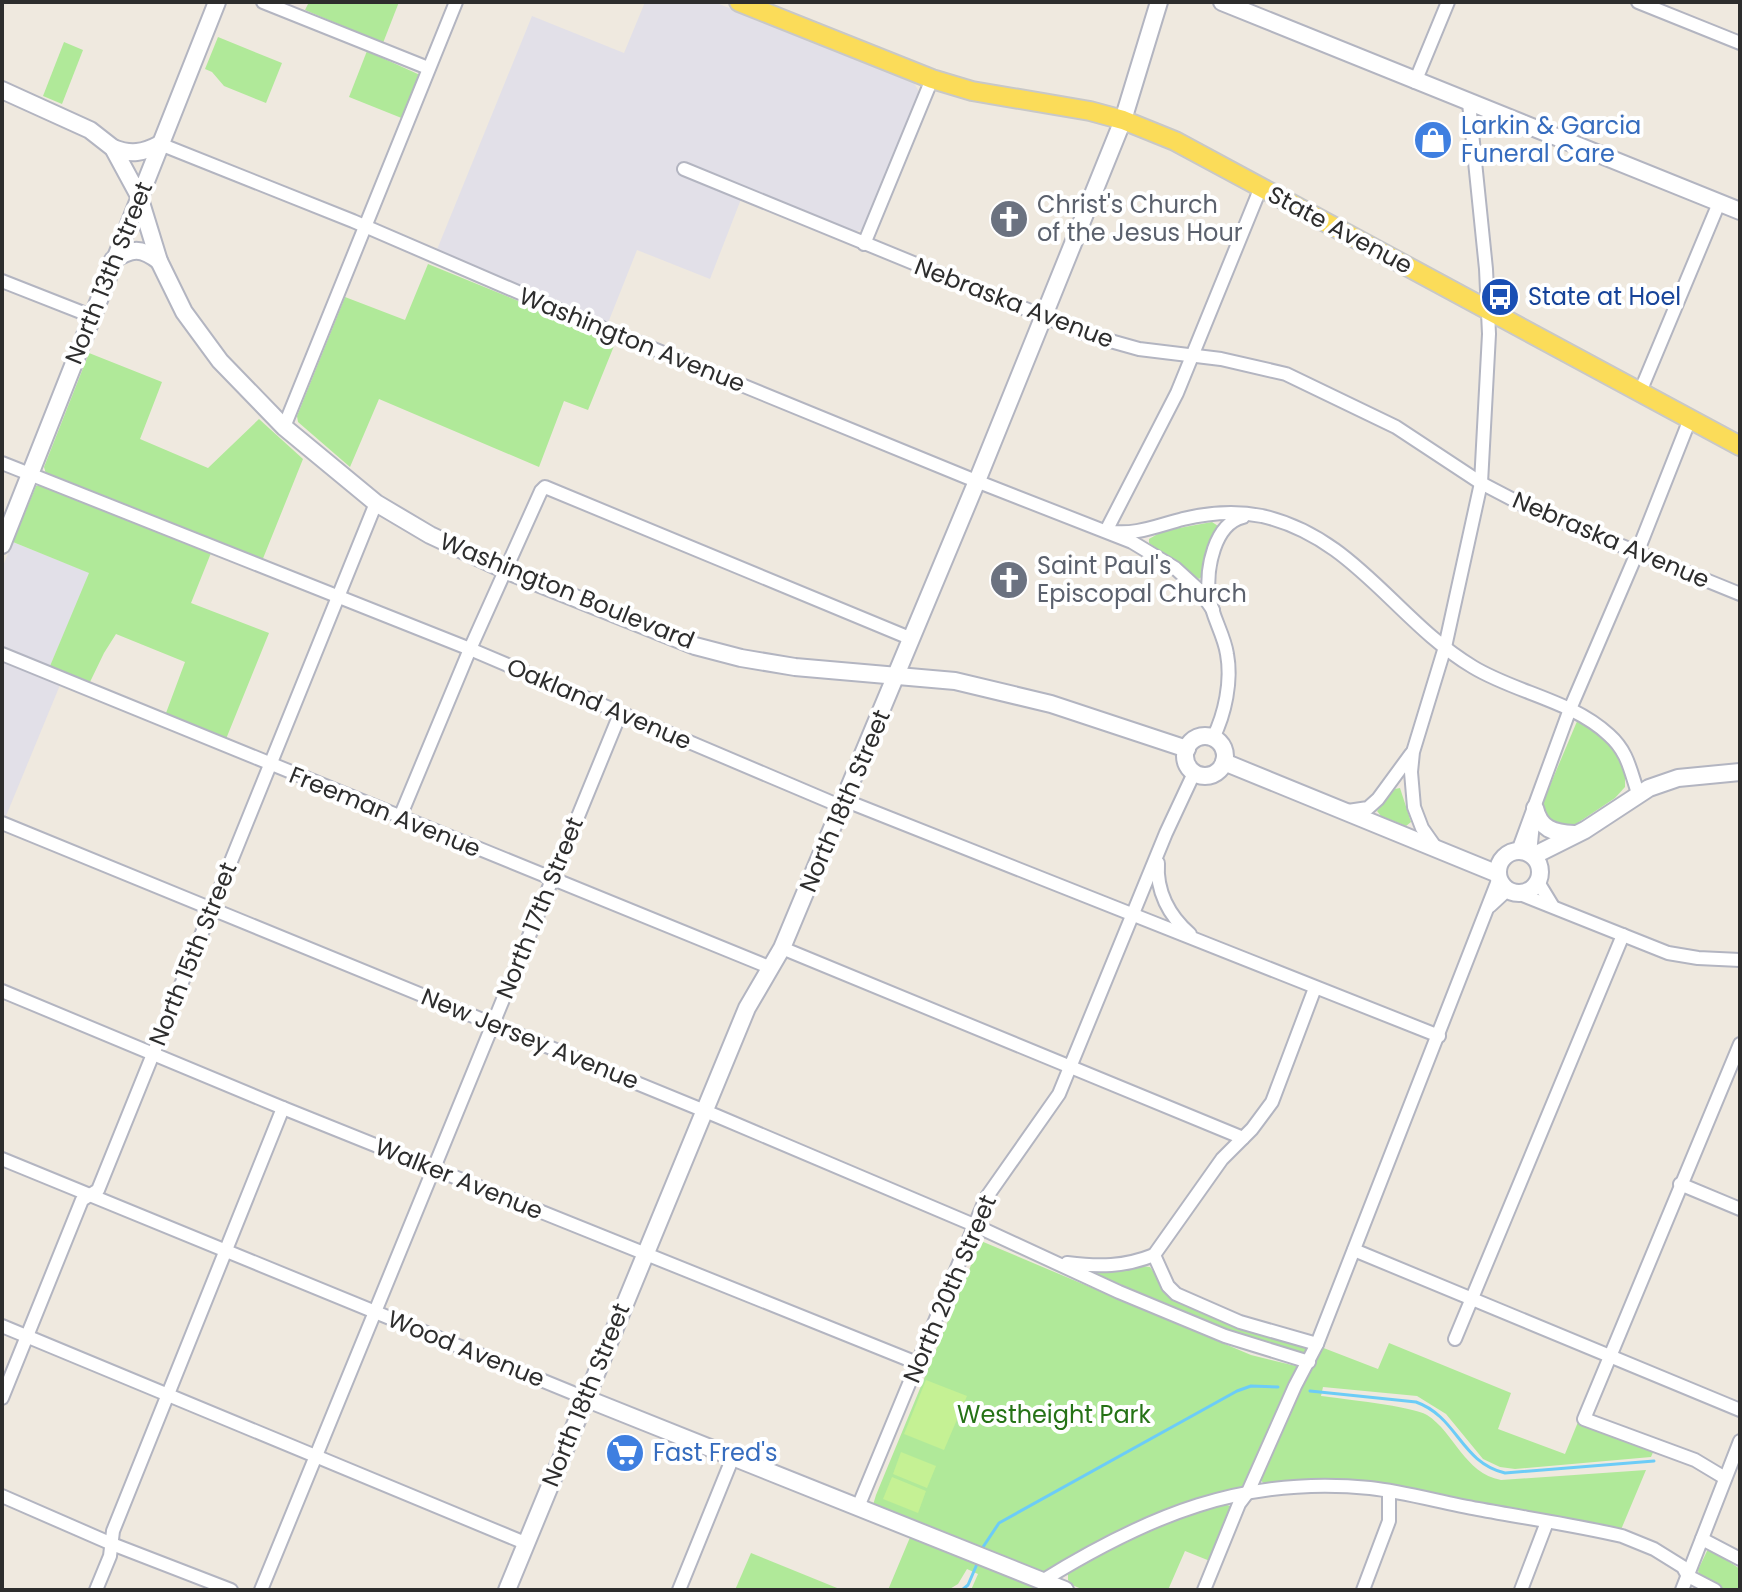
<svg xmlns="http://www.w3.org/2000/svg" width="1742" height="1592" font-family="Poppins,sans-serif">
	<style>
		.industrial { fill: #e2e0e8 }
		.green { fill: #b0e999 }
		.pitch { fill: #c5f194 }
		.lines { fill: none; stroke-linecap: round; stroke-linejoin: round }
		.stream { stroke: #6cccf7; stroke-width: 3 }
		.street-casing { stroke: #b3b5c1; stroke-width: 16 }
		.secondary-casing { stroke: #b3b5c1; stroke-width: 20 }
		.primary-casing { stroke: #c8c8c8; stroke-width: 22 }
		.street { stroke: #fff; stroke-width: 12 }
		.secondary { stroke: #fff; stroke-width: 16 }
		.primary { stroke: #fbdc59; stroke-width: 18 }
		.labels { text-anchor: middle; stroke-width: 8; stroke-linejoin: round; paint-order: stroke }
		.shop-label { font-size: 24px; fill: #366cbe; stroke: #fff; text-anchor: start }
		.worship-label { font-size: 24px; fill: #5b616d; stroke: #fff; text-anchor: start }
		.street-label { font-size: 24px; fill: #2d2d2d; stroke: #fff }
		.transit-label { font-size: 24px; fill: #164399; stroke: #fff; text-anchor: start }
		.park-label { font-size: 24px; fill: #257216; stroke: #fff }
	</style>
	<rect width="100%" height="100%" fill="#efe9df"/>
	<!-- industrial -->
	<g class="industrial">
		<polygon points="645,2 714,2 913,81 919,92 863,230 848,232 745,189 710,279 637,250 608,323 436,252 532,16 624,53"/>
		<polygon points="13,542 90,573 50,666 2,647 2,568"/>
		<polygon points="2,660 60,685 6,816 2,814"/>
	</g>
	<!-- green -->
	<g class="green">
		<polygon points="309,2 399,2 383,43 305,10"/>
		<polygon points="218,37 282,63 266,103 224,86 212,72 205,69"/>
		<polygon points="64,42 83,50 62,104 43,96"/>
		<polygon points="367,51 420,75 404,119 349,97"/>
		<polygon points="428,264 616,341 588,410 564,401 539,467 379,399 350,467 298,422 297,416 345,297 405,320"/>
		<polygon points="89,353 162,382 140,439 208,468 259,419 303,459 262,561 46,474 44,467"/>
		<polygon points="42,485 211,553 191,603 269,633 226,739 166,713 185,662 116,634 104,653 90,682 50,666 89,573 13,542 36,486"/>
		<polygon points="1212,522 1218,526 1205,574 1199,579 1149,543 1149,539 1163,531"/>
		<polygon points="1578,719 1582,719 1615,747 1625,769 1625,787 1615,798 1570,828 1556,827 1540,809"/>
		<polygon points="1400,788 1411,822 1406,826 1381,816 1377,811 1395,789"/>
		<polygon points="981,1241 1251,1355 1296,1366 1297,1372 1247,1485 1243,1488 1166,1511 1132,1525 1045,1573 876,1507 873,1505 876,1495"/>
		<polygon points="1142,1266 1150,1267 1166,1290 1308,1347 1307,1351 1302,1353 1289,1352 1219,1327 1088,1273 1088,1269 1111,1271"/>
		<path d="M1389 1343 1511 1393 1498 1429 1565 1454 1578 1422 1654 1450 1651 1457 1515 1469 1500 1467 1483 1459 1446 1414 1417 1396 1323 1387 1321 1396C1342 1399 1412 1406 1427 1415 1455 1433 1464 1473 1501 1480L1646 1470 1620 1532 1366 1482 1265 1484 1260 1480 1261 1473 1321 1347 1378 1369Z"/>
		<path d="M1224 1504 1230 1506V1512L1210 1561 1185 1551 1168 1590H1084L1072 1585 1068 1580V1574C1120 1543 1166 1520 1224 1504Z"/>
		<polygon points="911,1535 1039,1588 1040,1590 971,1590 978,1574 967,1569 958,1584 948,1590 888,1590"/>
		<polygon points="1707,1551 1713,1551 1740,1569 1740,1590 1724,1590 1699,1576 1698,1570"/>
		<polygon points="751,1553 842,1590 735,1590"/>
	</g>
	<!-- pitch -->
	<g class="pitch">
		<polygon points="926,1380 967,1396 944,1450 904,1434"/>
		<polygon points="901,1452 936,1466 927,1488 893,1474"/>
		<polygon points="892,1477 926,1491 918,1513 883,1499"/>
	</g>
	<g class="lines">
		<!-- stream -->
		<g class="stream">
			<path d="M1310 1391 1416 1402C1458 1417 1460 1462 1505 1473L1654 1461"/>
			<polyline points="983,1547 999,1523 1237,1391 1251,1386 1278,1387"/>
			<polyline points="962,1590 968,1585 977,1564"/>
		</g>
		<!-- street casing -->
		<g class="street-casing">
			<g id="street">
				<polyline points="263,2 428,68"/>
				<polyline points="1638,2 1740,43"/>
				<polyline points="1415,82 1448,2"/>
				<polyline points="160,144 353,221 578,318 966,477 1132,542 1175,568 1199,590 1213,610"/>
				<polyline points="684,169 1089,335 1139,349 1221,359 1286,374 1396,427 1481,483 1531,509 1740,594"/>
				<path d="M1261 187 1177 393 1106 531C1135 536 1156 526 1183 519 1208 513 1237 511 1262 516 1355 537 1396 621 1473 667 1516 693 1571 700 1609 735 1628 752 1630 770 1638 793"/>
				<polyline points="864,244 932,79"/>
				<polyline points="2,281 91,316"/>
				<polyline points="1640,392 1719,203"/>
				<polyline points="284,427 456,2"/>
				<polyline points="2,463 470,649 833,803 854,804 1439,1036"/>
				<polyline points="2,654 769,967"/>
				<path d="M1213 738C1225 714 1232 681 1227 654 1224 634 1211 615 1209 595 1206 569 1214 524 1243 517"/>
				<polyline points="1348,811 1368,808 1378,799 1411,754"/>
				<polyline points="400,817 470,649 541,491 545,487 912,639"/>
				<polyline points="2,823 717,1116 974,1225 1119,1292 1225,1336 1309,1362"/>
				<polyline points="1436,848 1422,828 1414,807 1411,772 1413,752 1445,647 1481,483 1489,334 1486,269 1469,103"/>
				<polyline points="1518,851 1570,709 1637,553 1690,419"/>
				<polyline points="1530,854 1533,823"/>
				<path d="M1158 863C1156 891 1169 916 1190 934"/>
				<polyline points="1538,882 1552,905"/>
				<polyline points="1520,894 1668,953 1698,958 1740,960"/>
				<polyline points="1490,906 1504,893 1509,891"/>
				<polyline points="782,948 1243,1138"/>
				<polyline points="2,991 283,1108 917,1363"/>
				<polyline points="2,1159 585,1398"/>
				<polyline points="1680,1184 1740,1209"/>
				<polyline points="1354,1250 1740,1410"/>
				<polyline points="1154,1255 1222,1159 1252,1129 1272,1102 1315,988"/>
				<polyline points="1154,1255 1168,1286 1176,1294 1240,1322 1317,1344"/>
				<path d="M1067 1263C1099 1267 1124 1267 1154 1255"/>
				<polyline points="2,1326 525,1543"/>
				<polyline points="1455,1339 1623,935"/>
				<polyline points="2,1398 82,1200 98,1190 376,503"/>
				<polyline points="1725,1478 1695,1460 1584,1419 1740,1044"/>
				<polyline points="2,1496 112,1544 231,1590"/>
				<polyline points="858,1507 986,1198 1059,1094 1166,833 1194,773"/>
				<polyline points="1702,1539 1740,1559"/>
				<path d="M1042 1581C1147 1516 1244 1475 1370 1488 1406 1492 1443 1503 1478 1509 1526 1518 1575 1525 1622 1536L1654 1549 1683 1567 1688 1576 1715 1590"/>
				<polyline points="96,1590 110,1556 113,1531 283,1108"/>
				<polyline points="261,1590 620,714"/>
				<polyline points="679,1590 733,1457"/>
				<polyline points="1204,1590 1239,1504 1248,1492 1295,1386 1317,1344 1499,878"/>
				<polyline points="1363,1590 1389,1521 1389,1493"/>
				<polyline points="1521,1590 1547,1522"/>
				<polyline points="1682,1590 1740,1441"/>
			</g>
		</g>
		<!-- secondary casing -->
		<g class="secondary-casing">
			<g id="secondary">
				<polyline points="1222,2 1740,211"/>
				<polyline points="2,90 90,130 113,148 139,196 159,261 184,312 220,361 284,427 376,503 430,535 505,570 695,646 741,658 795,667 955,681 1051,704 1187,749"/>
				<path d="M113 148C131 155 143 153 160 144"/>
				<path d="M113 260C132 248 141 247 159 261"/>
				<polyline points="2,545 217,2"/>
				<circle cx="1205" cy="756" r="20"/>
				<polyline points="1224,762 1498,874"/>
				<path d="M1535 808C1540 829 1553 833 1574 834"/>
				<circle cx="1519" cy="872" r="21"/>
				<polyline points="1533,856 1585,830 1649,788 1678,778 1740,772"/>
				<polyline points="585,1398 1065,1590"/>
				<polyline points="507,1590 747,1008 782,948 977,481 1123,120 1159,2"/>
			</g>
		</g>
		<!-- primary casing -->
		<g class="primary-casing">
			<polyline id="primary" points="739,2 932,79 972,91 1090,111 1123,120 1175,141 1740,446"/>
		</g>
		<!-- street -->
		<use href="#street" class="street"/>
		<!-- secondary -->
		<use href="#secondary" class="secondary"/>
		<!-- primary -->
		<use href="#primary" class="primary"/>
	</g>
	<!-- icons -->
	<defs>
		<g id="shop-disc" transform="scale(2)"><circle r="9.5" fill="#3f7fe0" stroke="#fff"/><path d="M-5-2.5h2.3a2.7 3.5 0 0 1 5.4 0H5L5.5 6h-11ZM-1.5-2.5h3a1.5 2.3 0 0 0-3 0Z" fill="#fff"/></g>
		<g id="church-disc" transform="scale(2)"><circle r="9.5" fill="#6b7280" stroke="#fff"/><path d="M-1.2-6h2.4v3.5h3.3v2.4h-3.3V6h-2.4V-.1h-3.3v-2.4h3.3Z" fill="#fff"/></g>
		<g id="bus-disc" transform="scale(2)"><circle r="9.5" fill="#1a4fb4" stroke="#fff"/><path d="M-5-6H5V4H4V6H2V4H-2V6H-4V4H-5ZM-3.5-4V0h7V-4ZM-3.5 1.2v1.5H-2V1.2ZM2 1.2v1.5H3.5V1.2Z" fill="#fff"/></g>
		<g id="supermarket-disc" transform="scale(2)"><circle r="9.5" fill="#3f7fe0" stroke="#fff"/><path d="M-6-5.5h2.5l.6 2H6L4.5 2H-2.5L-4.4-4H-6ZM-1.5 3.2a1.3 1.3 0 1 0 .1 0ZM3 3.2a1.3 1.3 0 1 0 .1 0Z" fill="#fff"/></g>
	</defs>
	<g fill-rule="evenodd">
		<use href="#shop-disc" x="1433" y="140"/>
		<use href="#church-disc" x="1009" y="219"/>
		<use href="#bus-disc" x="1500" y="297"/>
		<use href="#church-disc" x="1009" y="580"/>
		<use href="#supermarket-disc" x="625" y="1453"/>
	</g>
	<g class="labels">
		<!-- shop labels -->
		<g class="shop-label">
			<text x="1461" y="134">Larkin &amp; Garcia<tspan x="1461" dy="28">Funeral Care</tspan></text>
			<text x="653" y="1461">Fast Fred's</text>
		</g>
		<!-- worship labels -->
		<g class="worship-label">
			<text x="1037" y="213">Christ's Church<tspan x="1037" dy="28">of the Jesus Hour</tspan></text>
			<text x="1037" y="574">Saint Paul's<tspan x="1037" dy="28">Episcopal Church</tspan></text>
		</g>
		<!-- street labels -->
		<g class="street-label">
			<text transform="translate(1340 230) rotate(28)" y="8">State Avenue</text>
			<text transform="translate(109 273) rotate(-68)" y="8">North 13th Street</text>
			<text transform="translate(1014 303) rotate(21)" y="8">Nebraska Avenue</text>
			<text transform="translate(632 340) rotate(22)" y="8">Washington Avenue</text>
			<text transform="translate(1611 540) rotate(23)" y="8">Nebraska Avenue</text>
			<text transform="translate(567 591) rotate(22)" y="8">Washington Boulevard</text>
			<text transform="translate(599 704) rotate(23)" y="8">Oakland Avenue</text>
			<text transform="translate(845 801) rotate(-67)" y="8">North 18th Street</text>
			<text transform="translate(385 812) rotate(22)" y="8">Freeman Avenue</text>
			<text transform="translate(540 908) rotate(-68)" y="8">North 17th Street</text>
			<text transform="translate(193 954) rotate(-68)" y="8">North 15th Street</text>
			<text transform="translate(530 1039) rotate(22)" y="8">New Jersey Avenue</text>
			<text transform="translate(459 1179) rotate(22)" y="8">Walker Avenue</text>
			<text transform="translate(950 1289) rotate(-67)" y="8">North 20th Street</text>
			<text transform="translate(466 1349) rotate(22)" y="8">Wood Avenue</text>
			<text transform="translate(586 1395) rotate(-68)" y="8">North 18th Street</text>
		</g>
		<!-- transit labels -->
		<g class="transit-label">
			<text x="1528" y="305">State at Hoel</text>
		</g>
		<!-- park labels -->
		<g class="park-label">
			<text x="1054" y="1423">Westheight Park</text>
		</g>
	</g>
	<!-- border -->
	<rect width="1742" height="1592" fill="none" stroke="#2d2d2d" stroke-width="8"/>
</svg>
